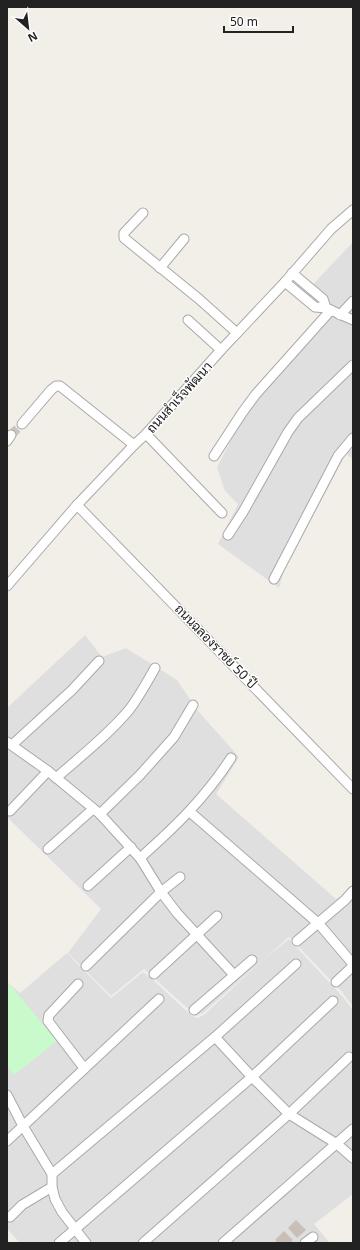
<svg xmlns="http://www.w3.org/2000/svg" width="360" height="1250" font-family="'Noto Sans',Sarabun,sans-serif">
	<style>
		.residential { fill: #e0dfdf }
		.park { fill: #c8facc }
		.building { fill: #c7bfb8 }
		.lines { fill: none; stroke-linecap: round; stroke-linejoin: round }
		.minor-tunnel { stroke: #c8c6c1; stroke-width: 9; stroke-dasharray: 9 4.5; stroke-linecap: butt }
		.minor-casing { stroke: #a9a9a9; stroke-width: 11 }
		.minor { stroke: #fff; stroke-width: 9 }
		.labels { text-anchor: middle; stroke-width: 3; stroke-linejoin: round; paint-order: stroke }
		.street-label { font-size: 13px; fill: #222; stroke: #fff }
	</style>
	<rect width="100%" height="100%" fill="#f2efe9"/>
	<!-- residential -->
	<g class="residential">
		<polygon points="353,242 353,459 346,454 284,570 279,588 218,544 238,504 225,491 217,467 249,406 329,318 301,297"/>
		<polygon points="85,635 102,657 126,648 177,680 198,711 239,757 216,794 336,899 353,890 353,1007 342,992 289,937 203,1013 196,1016 144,969 111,996 68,953 101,909 7,817 7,708"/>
		<polygon points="289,939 343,997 353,1010 353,1194 314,1224 330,1243 20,1243 7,1229 7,982 20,993 67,953 111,998 143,972 151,978 192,1016 198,1018 205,1014 262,961"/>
	</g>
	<!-- park -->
	<polygon class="park" points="7,981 57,1041 14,1075 7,1065"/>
	<!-- building -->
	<g class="building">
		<polygon points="296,1220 306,1230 297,1238 288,1228"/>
		<polygon points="284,1231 293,1240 290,1243 278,1243 275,1240"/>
	</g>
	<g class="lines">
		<!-- minor-tunnel -->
		<polyline class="minor-tunnel" points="11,435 22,424"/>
		<!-- minor casing -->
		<g class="minor-casing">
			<g id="minor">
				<polyline points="143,213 124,233 124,238 199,299 237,333"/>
				<polyline points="160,268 184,239"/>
				<polyline points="292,273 323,299 326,308"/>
				<polyline points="285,282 315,307 326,308 353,320"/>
				<polyline points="340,315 353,301"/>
				<polyline points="188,320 221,350"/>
				<polyline points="22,424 51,390 56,386 60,386 134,445"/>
				<polyline points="146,434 222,513"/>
				<polyline points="7,441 11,435"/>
				<polyline points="214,456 242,413 256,394 331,310"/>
				<polyline points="77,505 353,789"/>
				<polyline points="228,535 243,512 288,432 298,418 353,365"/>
				<polyline points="274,579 338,456 353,438"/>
				<polyline points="7,586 77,505 134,445 146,434 221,350 285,282 331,229 353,210"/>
				<polyline points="7,742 48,771 100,814 140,858 161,892 177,913 234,975"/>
				<polyline points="12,745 72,690 99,661"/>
				<path d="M56 778C81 756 108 735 129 710 139 697 147 682 155 668"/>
				<polyline points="10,811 48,771"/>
				<polyline points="190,812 319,924 353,964"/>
				<polyline points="100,814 140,775 174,737 193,705"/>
				<polyline points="48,849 93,809"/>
				<path d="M140 858C176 826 205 798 231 758"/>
				<polyline points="88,886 131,847"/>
				<polyline points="297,941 345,900 353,891"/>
				<polyline points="86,966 161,892 180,877"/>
				<polyline points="154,974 217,916"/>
				<polyline points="336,982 353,966"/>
				<polyline points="78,984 49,1015 48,1021 84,1068"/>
				<polyline points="194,1010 252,960"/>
				<polyline points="215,1037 252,1077 289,1114 337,1144 353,1158"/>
				<polyline points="7,1095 23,1126 52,1174 52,1187 55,1199 62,1212 86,1243"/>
				<polyline points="7,1141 159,999"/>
				<polyline points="52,1174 215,1037 296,964"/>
				<polyline points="10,1217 22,1205 52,1187"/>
				<polyline points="59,1243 252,1077 333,1001"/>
				<polyline points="143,1243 289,1114 349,1057"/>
				<polyline points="223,1243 353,1129"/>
				<polyline points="305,1243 313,1237"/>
			</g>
		</g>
		<!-- minor -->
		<use href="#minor" class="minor"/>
	</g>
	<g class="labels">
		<!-- street labels -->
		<g class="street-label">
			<text transform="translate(179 397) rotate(-48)" y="5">ถนนสำเร็จพัฒนา</text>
			<text transform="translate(216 646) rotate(46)" y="5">ถนนฉลองราชย์ 50 ปี</text>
		</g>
	</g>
	<!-- border -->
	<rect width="360" height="1250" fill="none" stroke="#222222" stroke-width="16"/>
	<!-- north arrow -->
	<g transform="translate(28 28) rotate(152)" stroke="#ffffff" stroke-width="3" paint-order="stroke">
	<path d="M0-3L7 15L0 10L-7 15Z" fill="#222222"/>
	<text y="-6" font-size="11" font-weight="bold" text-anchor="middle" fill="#222222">N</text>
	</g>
	<!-- scale -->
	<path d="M224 26v6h69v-6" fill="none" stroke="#222222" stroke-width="2"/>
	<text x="230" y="26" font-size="12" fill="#222222" stroke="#ffffff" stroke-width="3" paint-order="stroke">50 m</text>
</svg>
